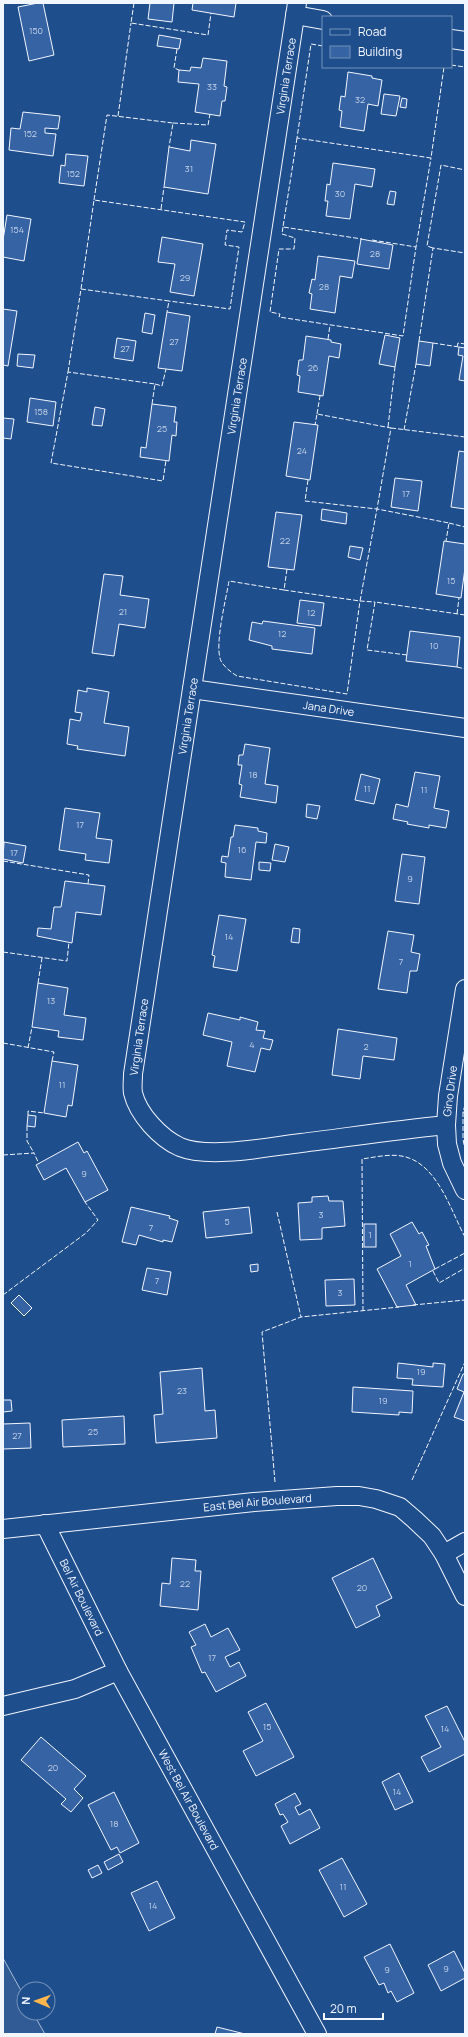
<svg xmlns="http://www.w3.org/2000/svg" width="468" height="2037" font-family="Manrope,sans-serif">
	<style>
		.built { fill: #305b95; stroke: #a8bbd7 }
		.building { fill: #3563a3; stroke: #f2f6ff }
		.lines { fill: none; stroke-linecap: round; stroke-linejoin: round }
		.street-casing { stroke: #f2f6ff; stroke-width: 20 }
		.street { stroke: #1f4e8c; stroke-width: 18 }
		.fence { stroke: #f2f6ff; stroke-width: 1; stroke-dasharray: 5 2; stroke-linecap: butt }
		.labels { text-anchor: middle; stroke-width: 3; stroke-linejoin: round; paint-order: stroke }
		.number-label { font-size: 9px; fill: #c3d1e8 }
		.street-label { font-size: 11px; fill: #f2f6ff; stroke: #1f4e8c }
	</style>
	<rect width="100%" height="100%" fill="#1f4e8c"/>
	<!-- built -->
	<polygon class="built" points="3,1958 24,1996 24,2013 33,2013 45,2034 3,2034"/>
	<!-- building -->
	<g class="building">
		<polygon points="38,3 43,3 54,55 29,61 18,7"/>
		<polygon points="150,3 174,3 172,22 148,19"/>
		<polygon points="193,3 236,3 234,17 192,10"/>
		<polygon points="159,35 181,39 179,49 157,46"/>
		<polygon points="203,58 227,61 224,86 227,87 225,101 222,101 220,116 195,112 199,84 178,82 179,70 190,71 191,67 201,68"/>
		<polygon points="348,72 372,76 372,78 382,80 378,106 368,104 364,131 340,127 342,111 339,110 341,96 345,97"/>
		<polygon points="384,94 400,96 396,116 381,114"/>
		<polygon points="402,98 407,99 406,108 400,107"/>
		<polygon points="23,112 60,116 58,129 45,128 45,133 56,134 53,156 9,150 11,128 20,129"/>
		<polygon points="191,140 216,144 208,194 164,187 169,147 190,151"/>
		<polygon points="66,154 88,156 84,186 59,183 61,165 65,166"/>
		<polygon points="333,163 375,169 372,187 355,184 350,219 326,216 328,201 325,201 327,184 330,185"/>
		<polygon points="390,191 396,192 394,205 387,204"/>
		<polygon points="7,215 31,219 24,261 3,257 3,240"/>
		<polygon points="162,237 203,244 194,296 170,292 175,264 158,262"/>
		<polygon points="361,239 393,245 389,269 357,264"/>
		<polygon points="318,256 355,261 352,278 340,276 335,313 310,309 312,294 309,293 312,279 315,280"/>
		<polygon points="3,309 17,311 8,366 3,365"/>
		<polygon points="167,312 190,316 182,371 158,368"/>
		<polygon points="145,313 155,315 152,334 142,332"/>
		<polygon points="385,335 400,338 395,367 379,364"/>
		<polygon points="306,336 331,340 331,342 341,344 339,358 329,356 323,396 298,392 300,376 297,375 299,360 303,360"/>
		<polygon points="117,338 136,341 133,361 114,358"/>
		<polygon points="419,341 433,343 430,366 416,364"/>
		<polygon points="459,347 465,348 465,381 459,380 463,356 458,355"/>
		<polygon points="18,354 35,355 33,368 17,366"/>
		<polygon points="30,398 56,402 53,426 27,422"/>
		<polygon points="152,404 176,407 174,422 177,422 176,436 172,435 169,461 140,457 141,447 146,448"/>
		<polygon points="95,407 105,409 102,426 92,425"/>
		<polygon points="3,418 14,419 11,439 3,438"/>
		<polygon points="294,422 318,425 310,480 286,476"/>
		<polygon points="459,451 465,452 465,509 451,507"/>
		<polygon points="395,478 422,481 418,511 391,507"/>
		<polygon points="322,509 347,513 346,524 321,520"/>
		<polygon points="276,512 302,515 294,570 268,567"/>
		<polygon points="444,541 465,544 465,568 461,598 436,594"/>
		<polygon points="350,546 363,548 360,560 348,557"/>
		<polygon points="104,574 123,576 120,595 149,599 145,628 119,624 114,656 92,653"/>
		<polygon points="300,600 324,603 321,626 297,623"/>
		<polygon points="263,621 315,628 312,654 272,649 272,646 249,640 252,622 262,624"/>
		<polygon points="410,631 460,637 457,667 406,661"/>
		<polygon points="87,688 109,692 104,723 129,727 125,756 77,749 78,746 67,744 70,719 80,721 82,713 75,712 78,690 87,692"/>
		<polygon points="245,744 270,748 265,784 278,786 276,803 240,797 242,785 239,784 242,765 238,765 239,755 243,755"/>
		<polygon points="415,772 440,776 434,808 449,811 446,828 429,825 429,828 407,824 408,822 393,819 396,804 408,807"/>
		<polygon points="361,774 380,779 374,804 355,800"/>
		<polygon points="307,804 320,806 317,819 306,817"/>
		<polygon points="65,808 100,813 96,838 112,840 109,863 85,860 86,854 59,850"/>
		<polygon points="235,825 258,828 258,831 267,833 266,843 256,842 251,880 225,877 226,863 221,862 222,856 228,857 231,837 233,837"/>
		<polygon points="4,842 26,846 23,863 3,859"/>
		<polygon points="275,844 289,847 285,862 272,860"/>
		<polygon points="402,854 425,857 419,904 395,901"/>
		<polygon points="259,862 271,863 270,871 259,870"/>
		<polygon points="65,881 105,886 101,915 76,912 72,943 37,936 38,928 51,929 54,907 61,907"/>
		<polygon points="219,915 246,919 237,971 213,967 215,956 212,955"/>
		<polygon points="293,928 300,929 299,943 291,942"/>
		<polygon points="388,931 414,935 411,952 420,954 417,971 410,971 407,993 378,989"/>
		<polygon points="38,983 68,988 64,1015 86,1018 83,1040 58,1037 59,1031 32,1027"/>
		<polygon points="208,1013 240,1020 240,1017 258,1022 256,1030 265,1031 263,1038 273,1040 270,1050 261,1048 255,1072 227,1066 232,1042 203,1035"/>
		<polygon points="338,1029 397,1038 394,1060 363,1056 360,1079 332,1075"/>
		<polygon points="52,1061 78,1065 72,1106 68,1105 66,1117 44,1113"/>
		<polygon points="28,1115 36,1116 35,1127 27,1126"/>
		<polygon points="78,1142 84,1153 87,1151 108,1190 85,1202 66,1168 44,1180 36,1165"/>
		<polygon points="328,1196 329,1201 343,1201 345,1226 322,1228 322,1239 300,1240 298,1203 312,1202 312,1197"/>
		<polygon points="131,1207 170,1216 169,1218 178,1221 172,1242 163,1240 163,1242 139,1235 136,1245 122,1242"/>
		<polygon points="249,1207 252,1233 206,1238 203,1212"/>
		<polygon points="412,1222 419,1234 422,1232 429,1245 426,1246 435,1269 406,1285 416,1305 397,1307 377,1269 401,1256 390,1234"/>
		<rect x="364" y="1224" width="12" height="23"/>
		<polygon points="258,1264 258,1271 251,1272 250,1265"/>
		<polygon points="147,1268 171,1272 167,1295 142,1290"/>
		<polygon points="354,1279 355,1305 326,1306 325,1280"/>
		<polygon points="19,1295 32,1308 24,1316 11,1303"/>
		<polygon points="398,1363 433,1367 433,1363 445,1364 443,1387 412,1385 413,1379 397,1378"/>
		<polygon points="202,1368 205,1411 215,1410 217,1438 156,1443 154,1415 163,1414 160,1372"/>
		<polygon points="463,1374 465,1374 465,1421 454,1417 464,1392 457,1389"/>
		<polygon points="353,1387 413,1391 412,1413 399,1412 399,1415 352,1412"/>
		<polygon points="3,1400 11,1400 12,1411 3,1412"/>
		<polygon points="124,1416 125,1444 63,1447 62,1420"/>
		<polygon points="30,1423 31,1448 3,1449 3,1424"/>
		<polygon points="172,1558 196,1560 195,1571 201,1571 198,1610 160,1606 162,1583 170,1584"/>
		<polygon points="373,1558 392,1598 376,1606 380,1616 356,1628 332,1578"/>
		<polygon points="205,1624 211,1637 228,1628 240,1650 225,1657 230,1667 239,1662 246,1676 216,1692 205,1672 202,1673 191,1647 196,1645 189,1632"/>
		<polygon points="266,1703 294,1757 256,1776 243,1751 263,1741 248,1712"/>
		<polygon points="447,1706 465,1742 465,1754 429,1772 421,1757 441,1747 425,1716"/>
		<polygon points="41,1737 86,1776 74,1789 83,1798 71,1812 61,1804 66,1799 21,1760"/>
		<polygon points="399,1773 413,1802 395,1810 382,1782"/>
		<polygon points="114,1792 139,1843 120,1853 117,1847 111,1850 88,1805"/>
		<polygon points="295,1793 301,1804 295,1807 299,1815 310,1809 320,1828 290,1844 281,1826 288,1822 283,1814 280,1815 275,1804"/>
		<polygon points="119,1854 123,1862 108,1870 104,1862"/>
		<polygon points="342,1858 367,1904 344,1917 319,1870"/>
		<polygon points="98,1865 102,1873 92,1878 88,1870"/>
		<polygon points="157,1881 175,1918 149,1931 131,1893"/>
		<polygon points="390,1944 414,1993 397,2002 391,1991 388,1993 384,1983 379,1985 364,1957"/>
		<polygon points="454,1951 465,1973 465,1978 441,1991 428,1965"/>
		<polygon points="217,2027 245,2034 215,2034"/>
	</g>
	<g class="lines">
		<!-- street casing -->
		<g class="street-casing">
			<g id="street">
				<path d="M297 3 133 1074C133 1080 132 1087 133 1093 138 1114 160 1138 180 1147 209 1159 268 1147 301 1143 349 1137 397 1130 446 1125"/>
				<polyline points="295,15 323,20"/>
				<polyline points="451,39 465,41"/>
				<path id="s1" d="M192 689 465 728"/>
				<polyline points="465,989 448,1096 446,1125 447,1144 452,1163 465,1190"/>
				<path id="s2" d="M45 1524 118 1671 317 2034"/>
				<path id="s3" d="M3 1529 254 1502 337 1496H359L376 1499 400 1507 414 1519 432 1536 444 1554 465 1596"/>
				<polyline points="444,1554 465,1542"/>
				<polyline points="3,1706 75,1689 118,1671"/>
			</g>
		</g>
		<!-- street -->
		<use href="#street" class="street"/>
		<!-- fence -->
		<g class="fence">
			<polyline points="134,3 131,23 208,35 211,13"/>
			<polyline points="323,46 311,44 297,138 431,158 444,67"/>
			<polyline points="177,49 174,68 179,70"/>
			<polyline points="451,65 465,67"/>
			<polyline points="118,116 131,23"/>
			<polyline points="173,123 208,125 210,114"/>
			<polyline points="297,138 283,227 362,239"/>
			<polyline points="94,200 107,115 173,123 169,147"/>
			<polyline points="161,209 164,187"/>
			<polyline points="283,227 282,234 295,238 294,249 279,249 270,312 280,314 279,317 403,336 416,247"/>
			<polyline points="372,240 416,247 431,158"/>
			<polyline points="433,248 427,246 441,165 465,170"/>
			<polyline points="81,289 94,200 245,222 242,232 227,230 225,245 239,247 230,309 169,301"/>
			<polyline points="328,339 330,325"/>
			<polyline points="419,341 433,248 465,253"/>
			<polyline points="433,343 459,347"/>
			<polyline points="457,347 458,343 465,344"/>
			<polyline points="68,372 81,289 169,301 167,312"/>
			<polyline points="155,384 162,386 166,369"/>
			<polyline points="152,404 155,384 68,372 51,463 163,481 166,460"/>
			<polyline points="317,414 320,396"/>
			<polyline points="388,427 395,367"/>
			<polyline points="391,428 465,437"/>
			<polyline points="404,430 416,364"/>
			<polyline points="308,480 305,501 377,509 391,428 317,414 315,425"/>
			<polyline points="449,523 465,527"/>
			<polyline points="287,569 284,590 360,601 377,509 449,523 446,541"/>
			<path d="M284 590 229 581C226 599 214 646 221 661 225 668 231 672 237 676L347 694 360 601 375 602"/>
			<polyline points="457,614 459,598"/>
			<polyline points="407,655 367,650 375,602 465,615"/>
			<polyline points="457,667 465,669"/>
			<polyline points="3,861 89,875 88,884"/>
			<polyline points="3,952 67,961 69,942"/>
			<polyline points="38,983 42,958"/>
			<polyline points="3,1043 54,1052 52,1061"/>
			<polyline points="28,1048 32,1027"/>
			<polyline points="465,1105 463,1112 465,1113"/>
			<polyline points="463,1112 463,1139 465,1150"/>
			<polyline points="28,1115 28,1111 44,1113"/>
			<polyline points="27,1126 27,1141 34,1153"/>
			<polyline points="3,1155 34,1153 39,1164"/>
			<polyline points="277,1212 301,1317"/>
			<polyline points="435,1269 465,1253"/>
			<polyline points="433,1271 439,1283 465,1268"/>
			<polyline points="3,1295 86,1233 98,1220 85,1202"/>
			<polyline points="413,1305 465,1300"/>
			<path d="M363 1311 362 1159C376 1157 392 1153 406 1157 438 1166 451 1211 465 1237"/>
			<polyline points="412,1480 465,1362"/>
			<polyline points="275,1482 262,1332 301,1317 399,1307"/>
		</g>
	</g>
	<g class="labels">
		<!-- number labels -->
		<g class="number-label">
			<text x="36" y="34">150</text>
			<text x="212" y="90">33</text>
			<text x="360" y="103">32</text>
			<text x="30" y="137">152</text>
			<text x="189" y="172">31</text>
			<text x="73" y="177">152</text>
			<text x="340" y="197">30</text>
			<text x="17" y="233">154</text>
			<text x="375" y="257">28</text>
			<text x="185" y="281">29</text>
			<text x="324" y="290">28</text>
			<text x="174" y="345">27</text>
			<text x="125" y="352">27</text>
			<text x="313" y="371">26</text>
			<text x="41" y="415">158</text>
			<text x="162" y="432">25</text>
			<text x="302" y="454">24</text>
			<text x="406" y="497">17</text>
			<text x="285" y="544">22</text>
			<text x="451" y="584">15</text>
			<text x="123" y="615">21</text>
			<text x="311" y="616">12</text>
			<text x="282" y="637">12</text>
			<text x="434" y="649">10</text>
			<text x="253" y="778">18</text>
			<text x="367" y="792">11</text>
			<text x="424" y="793">11</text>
			<text x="80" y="828">17</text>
			<text x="242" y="853">16</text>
			<text x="14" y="856">17</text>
			<text x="410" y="882">9</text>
			<text x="229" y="940">14</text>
			<text x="401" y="965">7</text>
			<text x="51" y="1004">13</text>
			<text x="252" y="1048">4</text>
			<text x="366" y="1050">2</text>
			<text x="62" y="1088">11</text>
			<text x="84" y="1177">9</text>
			<text x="321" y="1218">3</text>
			<text x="227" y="1225">5</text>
			<text x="151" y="1231">7</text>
			<text x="370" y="1238">1</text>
			<text x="410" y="1267">1</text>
			<text x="157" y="1284">7</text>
			<text x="340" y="1296">3</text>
			<text x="421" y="1375">19</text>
			<text x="182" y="1394">23</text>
			<text x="383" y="1404">19</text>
			<text x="93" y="1435">25</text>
			<text x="17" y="1439">27</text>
			<text x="185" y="1587">22</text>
			<text x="362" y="1591">20</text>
			<text x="212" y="1661">17</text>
			<text x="267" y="1730">15</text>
			<text x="445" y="1732">14</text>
			<text x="53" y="1771">20</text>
			<text x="397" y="1795">14</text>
			<text x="114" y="1827">18</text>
			<text x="343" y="1890">11</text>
			<text x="153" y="1909">14</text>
			<text x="446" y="1972">9</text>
			<text x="387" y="1973">9</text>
		</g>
		<!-- street labels -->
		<g class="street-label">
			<text transform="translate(286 76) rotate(-81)" y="4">Virginia Terrace</text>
			<text transform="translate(237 396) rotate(-81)" y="4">Virginia Terrace</text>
			<text dy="4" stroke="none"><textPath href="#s1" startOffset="138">Jana Drive</textPath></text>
			<text transform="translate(188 716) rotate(-81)" y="4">Virginia Terrace</text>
			<text transform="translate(139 1037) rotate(-82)" y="4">Virginia Terrace</text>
			<text transform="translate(450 1091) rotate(-83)" y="4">Gino Drive</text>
			<text dy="4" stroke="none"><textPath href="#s3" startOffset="256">East Bel Air Boulevard</textPath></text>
			<text dy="4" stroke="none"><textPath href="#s2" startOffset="82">Bel Air Boulevard</textPath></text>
			<text dy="4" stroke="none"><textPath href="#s2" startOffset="311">West Bel Air Boulevard</textPath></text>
		</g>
	</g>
	<!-- border -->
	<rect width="468" height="2037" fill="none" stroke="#f2f6ff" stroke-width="8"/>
	<!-- legend -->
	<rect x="322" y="16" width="130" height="52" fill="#1f4e8c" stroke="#7391ba"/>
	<rect x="330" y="29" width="20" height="6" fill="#1f4e8c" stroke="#7391ba"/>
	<text x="358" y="36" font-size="12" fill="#f2f6ff">Road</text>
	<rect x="330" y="46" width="20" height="12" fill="#3563a3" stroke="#7391ba"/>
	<text x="358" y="56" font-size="12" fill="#f2f6ff">Building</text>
	<!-- north arrow -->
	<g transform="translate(36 2001) rotate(272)"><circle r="19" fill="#1f4e8c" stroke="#7391ba"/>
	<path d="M0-3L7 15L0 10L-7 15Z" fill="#ffb74d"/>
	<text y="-6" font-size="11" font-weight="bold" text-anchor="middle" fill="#f2f6ff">N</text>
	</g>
	<!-- scale -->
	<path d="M324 2013v6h59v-6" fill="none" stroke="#f2f6ff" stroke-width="2"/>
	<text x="330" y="2013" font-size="12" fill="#f2f6ff" stroke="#1f4e8c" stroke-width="3" paint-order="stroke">20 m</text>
</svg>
